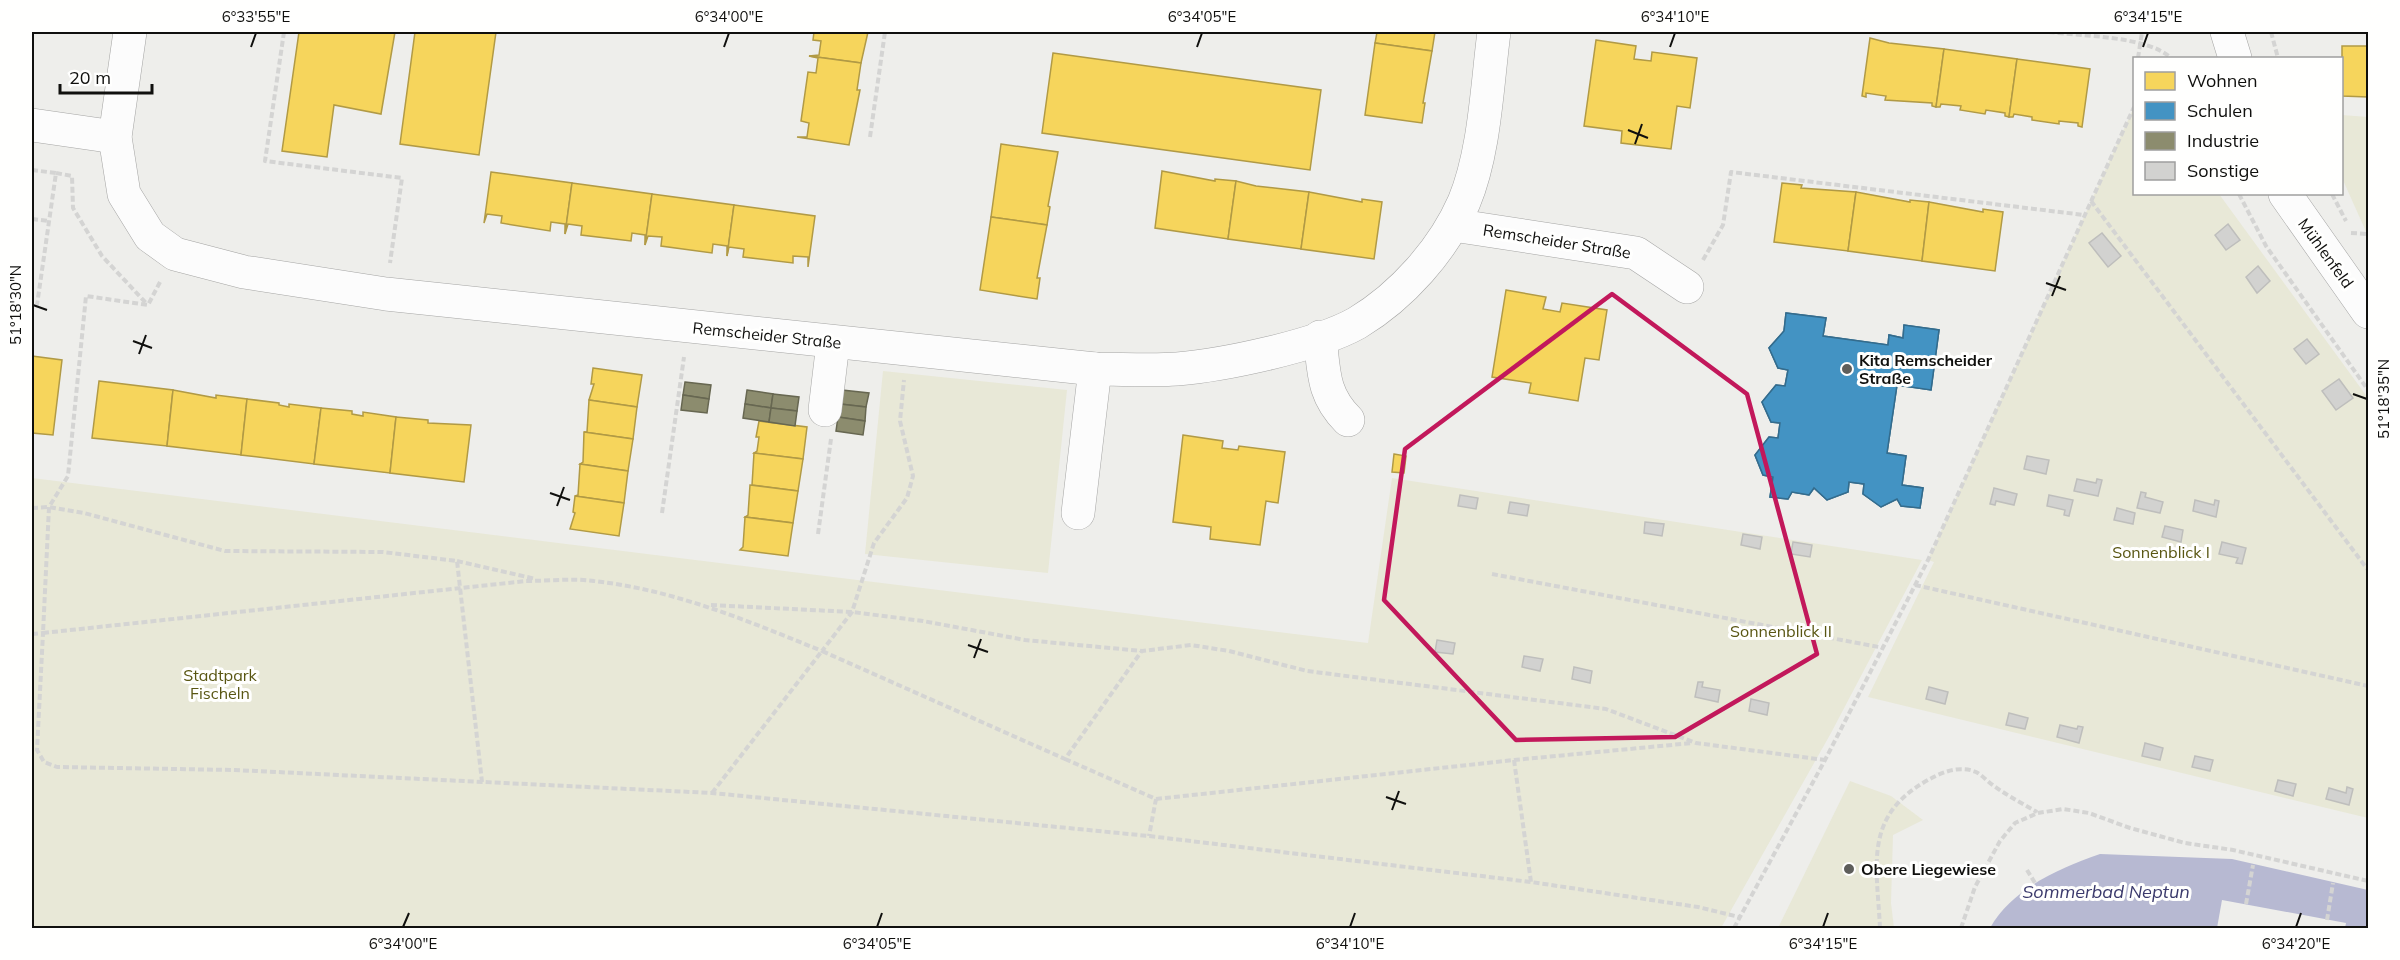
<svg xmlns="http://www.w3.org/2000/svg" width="2400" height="960" font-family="Mulish,sans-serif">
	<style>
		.green { fill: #e8e8d7 }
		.water { fill: #b7b9d2 }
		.pier { fill: #eeeeeb }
		.homes { fill: #f6d55c; stroke: #b19a45; stroke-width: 1.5 }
		.schools { fill: #4393c3; stroke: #346c8d; stroke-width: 1.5; fill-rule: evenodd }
		.industry { fill: #8c8c6e; stroke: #676751; stroke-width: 1.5 }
		.building { fill: #d2d2d0; stroke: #bebebc; stroke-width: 1.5 }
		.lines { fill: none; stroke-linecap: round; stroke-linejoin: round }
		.minor-casing { stroke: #a5a5a4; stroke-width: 34 }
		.path { stroke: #d4d4d3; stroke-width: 4; stroke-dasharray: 6 3; stroke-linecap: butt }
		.minor { stroke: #fcfcfc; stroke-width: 33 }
		.marked { fill: none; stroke: #c2185b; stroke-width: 4.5; stroke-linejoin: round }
		.ticks { fill: none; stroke: #10100e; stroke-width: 2 }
		.poi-dot { fill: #5e5e5b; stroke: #fffffe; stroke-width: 2 }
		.labels { text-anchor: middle; stroke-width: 6; stroke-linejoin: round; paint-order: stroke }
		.street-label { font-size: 16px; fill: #10100e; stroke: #fffffe }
		.poi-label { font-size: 16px; font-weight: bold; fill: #10100e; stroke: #fffffe; text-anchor: start }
		.park-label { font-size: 16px; fill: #595612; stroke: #fffffe }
		.water-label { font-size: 18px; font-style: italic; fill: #3b3a6c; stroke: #fffffe }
		.neatline { fill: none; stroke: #10100e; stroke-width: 2 }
		.ticks-label { font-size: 15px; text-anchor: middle; fill: #10100e }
	</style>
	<rect width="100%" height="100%" fill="#eeeeeb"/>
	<!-- green -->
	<g class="green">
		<polygon points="2134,107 2134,194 2219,194 2368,398 2368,818 1868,697 1934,562 1928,560"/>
		<polygon points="2342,115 2368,117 2368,236 2342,178"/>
		<polygon points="883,371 1067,390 1048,573 865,554"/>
		<polygon points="32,478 1368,643 1392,478 1922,560 1831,733 1721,928 32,928"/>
		<polygon points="1850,781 1891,796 1923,820 1893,835 1891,903 1894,928 1778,928"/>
	</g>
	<!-- water -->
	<path class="water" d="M2100 854 2232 859 2368 890V928H1990C2012 889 2059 868 2100 854Z"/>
	<!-- pier -->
	<polygon class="pier" points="2222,900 2346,923 2345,928 2217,928"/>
	<!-- homes -->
	<g class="homes">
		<polygon points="299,32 395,32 381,114 334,105 327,157 282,151"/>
		<polygon points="415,32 496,32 479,155 400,144"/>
		<polygon points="814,32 868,32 861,63 809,56 819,55 821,41 813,40"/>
		<polygon points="1377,32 1435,32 1432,51 1375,43"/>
		<polygon points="1870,38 1889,43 1944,49 1936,107 1932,106 1932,103 1885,100 1886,96 1866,93 1866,97 1862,96"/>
		<polygon points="1596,40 1636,46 1634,59 1651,61 1652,52 1697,58 1690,108 1677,106 1671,149 1621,143 1622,131 1584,126"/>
		<polygon points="1375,43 1432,51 1423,103 1425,103 1422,123 1365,115"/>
		<polygon points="2342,46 2368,46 2368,97 2342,96"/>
		<polygon points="1944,49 2017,59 2009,117 2005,116 2005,113 1986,110 1985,114 1960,110 1961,106 1941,104 1940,107 1936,107"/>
		<polygon points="1053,53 1321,90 1310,170 1042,133"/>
		<polygon points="809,56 861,63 857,90 860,90 849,145 797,137 807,137 809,123 801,121 808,72 816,73 818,58"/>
		<polygon points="2017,59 2090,69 2082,127 2078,126 2078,123 2059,121 2059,124 2032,120 2032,117 2014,114 2013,117 2009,117"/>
		<polygon points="1001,144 1058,152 1048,206 1050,207 1047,225 991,217"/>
		<polygon points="1162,171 1215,181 1215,179 1236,181 1228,239 1155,228"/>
		<polygon points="491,172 572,183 565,234 565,224 551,222 550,231 501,223 502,216 487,214 484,223"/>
		<polygon points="1236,181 1256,186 1309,192 1301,249 1228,239"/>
		<polygon points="572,183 652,194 645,245 645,235 632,233 631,241 581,235 582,226 568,224 565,234"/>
		<polygon points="1782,183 1802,185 1801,188 1856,192 1848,251 1774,242"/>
		<polygon points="1309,192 1362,202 1362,199 1382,202 1374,259 1301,249"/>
		<polygon points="1856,192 1910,202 1910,200 1929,202 1922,261 1848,251"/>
		<polygon points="652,194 734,205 727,256 727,246 713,244 712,253 661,246 662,237 648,236 645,245"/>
		<polygon points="1929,202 1983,212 1983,209 2003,212 1995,271 1922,261"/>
		<polygon points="734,205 815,216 808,267 808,257 793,256 793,263 743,257 744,249 729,247 727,256"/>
		<polygon points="991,217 1047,225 1037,278 1040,278 1037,299 980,290"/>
		<polygon points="1506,290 1546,297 1543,309 1560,312 1562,303 1607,310 1599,360 1585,358 1578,401 1529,393 1531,383 1492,377"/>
		<polygon points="32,356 62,360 53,435 32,433"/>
		<polygon points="593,368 642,375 637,407 589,400 594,384 591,384"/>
		<polygon points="99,381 173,390 167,446 92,438"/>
		<polygon points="173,390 216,398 216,395 247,399 241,455 167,446"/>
		<polygon points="247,399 279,403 279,405 289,407 289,404 321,408 314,464 241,455"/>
		<polygon points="589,400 637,407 633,439 584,432 587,432"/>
		<polygon points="321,408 352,411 352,414 363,416 363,412 396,417 390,473 314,464"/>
		<polygon points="396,417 428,420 428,423 471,425 464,482 390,473"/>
		<polygon points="759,421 807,427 803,459 754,453 757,451 759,437 756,437"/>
		<polygon points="584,432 633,439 628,471 580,464 583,462"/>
		<polygon points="1183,435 1223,441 1222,448 1238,450 1239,446 1285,452 1278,503 1266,501 1260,545 1210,539 1211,527 1173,522"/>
		<polygon points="754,453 803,459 798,491 752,485"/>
		<polygon points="1394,454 1406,456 1404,473 1392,472"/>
		<polygon points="580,464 628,471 624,503 575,496 578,495"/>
		<polygon points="750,485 798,491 793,523 745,517 748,515"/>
		<polygon points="575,496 624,503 619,536 570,529 575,513 573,512"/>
		<polygon points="745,517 793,523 788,556 740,550 743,547"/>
	</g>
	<!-- schools -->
	<g class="schools">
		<path d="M1786 313 1826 318 1823 336 1888 345 1889 335 1903 338 1904 325 1939 330 1931 390 1897 385 1887 453 1906 456 1902 485 1923 488 1920 508 1901 506 1897 499 1881 507 1863 494 1864 484 1849 482 1848 492 1827 500 1814 488 1809 495 1792 492 1788 499 1770 497 1773 477 1763 475 1755 455 1769 437 1778 438 1780 423 1771 422 1762 402 1776 385 1785 386 1788 370 1778 368 1769 348 1784 331ZM1818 390 1867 396 1860 449 1811 443Z"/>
		<polygon points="1786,313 1826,318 1823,336 1888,345 1889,335 1903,338 1904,325 1939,330 1931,390 1897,385 1887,453 1906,456 1902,485 1923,488 1920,508 1901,506 1897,499 1881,507 1863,494 1864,484 1849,482 1848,492 1827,500 1814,488 1809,495 1792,492 1788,499 1770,497 1773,477 1763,475 1755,455 1769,437 1778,438 1780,423 1771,422 1762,402 1776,385 1785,386 1788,370 1778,368 1769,348 1784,331"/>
	</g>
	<!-- industry -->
	<g class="industry">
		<polygon points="685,382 711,385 709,399 683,395"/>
		<polygon points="747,390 773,394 771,408 745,404"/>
		<polygon points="842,390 869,393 866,407 840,404"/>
		<polygon points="773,394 799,397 797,411 771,408"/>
		<polygon points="683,395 709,399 707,413 681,410"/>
		<polygon points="745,404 771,408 769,422 743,418"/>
		<polygon points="840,404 866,407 865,421 838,417"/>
		<polygon points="771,408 797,411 795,426 769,422"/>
		<polygon points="838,417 865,421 863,435 836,431"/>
	</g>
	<!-- building -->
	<g class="building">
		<polygon points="2228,224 2240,240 2226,250 2215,235"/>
		<polygon points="2102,233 2121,256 2108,267 2089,243"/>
		<polygon points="2258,266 2270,281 2257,293 2246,277"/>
		<polygon points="2307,339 2319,354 2306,364 2294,349"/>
		<polygon points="2339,379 2353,398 2336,410 2322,391"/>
		<polygon points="2027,456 2049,460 2046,474 2024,469"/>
		<polygon points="2077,479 2096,483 2097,479 2102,480 2098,496 2074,491"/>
		<polygon points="1994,488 2017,494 2014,505 1996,501 1995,505 1990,504"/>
		<polygon points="2141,492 2146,493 2145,497 2163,502 2160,513 2137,508"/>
		<polygon points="1460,495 1478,498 1476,509 1458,506"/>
		<polygon points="2049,495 2073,500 2069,516 2064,515 2065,510 2047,506"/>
		<polygon points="2195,500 2214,505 2215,500 2219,501 2216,517 2193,511"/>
		<polygon points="1510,502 1529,505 1527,516 1508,513"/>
		<polygon points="2117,508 2135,513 2133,524 2114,520"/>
		<polygon points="1645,522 1664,524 1662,536 1644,533"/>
		<polygon points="2165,526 2183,530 2181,542 2162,537"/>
		<polygon points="1743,534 1762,537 1760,549 1741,545"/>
		<polygon points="1793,542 1812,545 1810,557 1791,554"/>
		<polygon points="2222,542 2246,548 2242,564 2236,563 2238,558 2219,554"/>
		<polygon points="1437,640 1455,643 1453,654 1435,652"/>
		<polygon points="1524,656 1543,659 1540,671 1522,667"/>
		<polygon points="1574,667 1592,671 1590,683 1572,679"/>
		<polygon points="1698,682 1703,682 1702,687 1720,690 1718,702 1695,697"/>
		<polygon points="1929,687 1948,692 1945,704 1926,699"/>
		<polygon points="1751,699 1769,703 1767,715 1749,711"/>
		<polygon points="2009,713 2028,718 2025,729 2006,725"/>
		<polygon points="2060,725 2077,729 2078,726 2083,727 2079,743 2057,737"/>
		<polygon points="2145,743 2163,748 2160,760 2142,756"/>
		<polygon points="2195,756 2213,760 2210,771 2192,767"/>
		<polygon points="2278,780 2296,784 2293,796 2275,791"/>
		<polygon points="2347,787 2353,789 2349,805 2326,799 2329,788 2346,793"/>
	</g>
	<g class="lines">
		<!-- minor casing -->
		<g class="minor-casing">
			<g id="minor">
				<path d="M130 32 115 137 124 194 150 236 175 254 244 272 386 294 1095 369C1122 369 1150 371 1177 369 1224 365 1316 346 1357 323 1402 296 1443 250 1464 202 1485 152 1487 85 1494 32"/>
				<polyline points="2227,32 2235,58"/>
				<polyline points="32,125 115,137"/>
				<polyline points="2285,194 2368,312"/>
				<polyline points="1453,225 1636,253 1687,287"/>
				<path d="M1320 337C1324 371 1322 394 1348 420"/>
				<polyline points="825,410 833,343"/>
				<polyline points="1078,513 1095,369"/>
			</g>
		</g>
		<!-- path -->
		<g class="path">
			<polyline points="284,32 265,161 402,178 390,263"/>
			<path d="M2049 32C2081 36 2148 36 2171 58"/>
			<polyline points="2271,32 2278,58"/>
			<polyline points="2138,58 2142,32"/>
			<polyline points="870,137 885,32"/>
			<polyline points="32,170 56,173 37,305 32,304"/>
			<polyline points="56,173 72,176 73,208 102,256 146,303"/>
			<polyline points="2239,194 2266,246 2368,390"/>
			<polyline points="2332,194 2346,221"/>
			<polyline points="2091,201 2368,570"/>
			<polyline points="32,219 49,221"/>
			<polyline points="2351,233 2368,234"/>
			<polyline points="1703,260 1723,225 1731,172 2084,215"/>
			<path d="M160 282 148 305 86 296 68 476 49 507 43 633 526 581C548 581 572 578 594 581 675 590 748 621 822 651L852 612 874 543 907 498 913 476 900 421 904 380"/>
			<polyline points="32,508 49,507 84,513 225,551 383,552 457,561 482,782"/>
			<polyline points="662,513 684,357"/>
			<polyline points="818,534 831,439"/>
			<polyline points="457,561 536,579"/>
			<polyline points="1492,574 1884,648"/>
			<polyline points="1915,585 2368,686"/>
			<polyline points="711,605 852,612 923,621 1025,640 1142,651 1191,645 1229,651 1307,671 1606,709 1696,743 1825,760"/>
			<polyline points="32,634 43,633 37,750 44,762 57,767 235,770 712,793 1149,836 1531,882 1698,907 1739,917"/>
			<polyline points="1065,759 1156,799 1149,836"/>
			<polyline points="1514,760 1531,882"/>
			<polyline points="712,793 822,651 1065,759 1141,652"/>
			<polyline points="1156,799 1514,760 1692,743"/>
			<polyline points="2027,870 2035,883"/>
			<polyline points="2246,904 2253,865"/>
			<polyline points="2327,920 2333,883"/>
			<polyline points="1734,928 1825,760 1928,560 2134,107"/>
			<path d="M1880 928C1877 865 1863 816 1928 780 1942 772 1960 765 1976 772 1982 775 1988 782 1994 786 2008 796 2023 804 2037 812"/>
			<polyline points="1961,928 1975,887 2000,841 2015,823 2038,813 2063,809 2089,813 2130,828 2185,843 2233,850 2368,881"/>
		</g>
		<!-- minor -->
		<use href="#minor" class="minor"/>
	</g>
	<!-- marked area -->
	<path class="marked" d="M1612 294 1747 394 1817 654 1675 737 1516 740 1384 600 1405 449Z"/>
	<!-- ticks -->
	<path class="ticks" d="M251 47 256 33M724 47 729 33M1197 47 1202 33M1670 47 1675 33M2143 47 2148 33M1628 130 1648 138M1635 144 1642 124M2046 283 2066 290M2052 296 2060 276M33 305 47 310M133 341 152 348M139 354 146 335M2353 394 2367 399M550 493 570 500M557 506 564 487M968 645 988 652M974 658 981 639M1386 797 1406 804M1392 810 1399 791M403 927 409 913M877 927 882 913M1350 927 1355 913M1823 927 1828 913M2296 927 2301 913"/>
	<!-- markers -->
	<g class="poi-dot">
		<circle cx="1847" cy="369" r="6"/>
		<circle cx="1849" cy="869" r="6"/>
	</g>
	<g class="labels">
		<!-- street labels -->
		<g class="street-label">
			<text transform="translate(1557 241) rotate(9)" y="6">Remscheider Straße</text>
			<text transform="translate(2326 253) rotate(54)" y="6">Mühlenfeld</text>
			<text transform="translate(767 335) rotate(6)" y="6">Remscheider Straße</text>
		</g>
		<!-- poi labels -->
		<g class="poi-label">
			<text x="1859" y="366">Kita Remscheider<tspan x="1859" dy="18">Straße</tspan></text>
			<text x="1861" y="875">Obere Liegewiese</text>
		</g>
		<!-- park labels -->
		<g class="park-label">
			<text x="2161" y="558">Sonnenblick I</text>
			<text x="1781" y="637">Sonnenblick II</text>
			<text x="220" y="681">Stadtpark<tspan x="220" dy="18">Fischeln</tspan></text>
		</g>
		<!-- water labels -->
		<g class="water-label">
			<text x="2106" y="898">Sommerbad Neptun</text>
		</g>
	</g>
	<!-- border -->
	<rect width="2400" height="960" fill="none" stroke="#fffffe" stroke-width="66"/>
	<!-- legend -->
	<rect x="2133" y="57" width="210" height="138" fill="#fffffe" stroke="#9f9f9e" stroke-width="1.5"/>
	<rect x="2145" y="72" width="30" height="18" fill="#f6d55c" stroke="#9f9f9e" stroke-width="1.5"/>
	<text x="2187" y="87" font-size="18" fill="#10100e">Wohnen</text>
	<rect x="2145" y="102" width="30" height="18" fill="#4393c3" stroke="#9f9f9e" stroke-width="1.5"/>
	<text x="2187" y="117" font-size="18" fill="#10100e">Schulen</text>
	<rect x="2145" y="132" width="30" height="18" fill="#8c8c6e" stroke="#9f9f9e" stroke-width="1.5"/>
	<text x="2187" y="147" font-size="18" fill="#10100e">Industrie</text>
	<rect x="2145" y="162" width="30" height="18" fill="#d2d2d0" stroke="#9f9f9e" stroke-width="1.5"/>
	<text x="2187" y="177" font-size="18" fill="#10100e">Sonstige</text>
	<!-- scale -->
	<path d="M60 84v9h92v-9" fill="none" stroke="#10100e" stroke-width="3"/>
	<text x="69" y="84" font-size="18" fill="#10100e" stroke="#fffffe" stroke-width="4.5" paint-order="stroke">20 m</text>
	<rect x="33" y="33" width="2334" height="894" class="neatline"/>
	<g class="ticks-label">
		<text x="256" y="22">6°33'55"E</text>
		<text x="729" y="22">6°34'00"E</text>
		<text x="1202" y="22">6°34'05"E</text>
		<text x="1675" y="22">6°34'10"E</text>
		<text x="2148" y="22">6°34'15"E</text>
		<text transform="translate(16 305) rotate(-90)" y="5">51°18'30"N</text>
		<text transform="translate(2384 399) rotate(-90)" y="5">51°18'35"N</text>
		<text x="403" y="949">6°34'00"E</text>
		<text x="877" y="949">6°34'05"E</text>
		<text x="1350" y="949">6°34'10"E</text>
		<text x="1823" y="949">6°34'15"E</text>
		<text x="2296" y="949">6°34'20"E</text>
	</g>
</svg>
